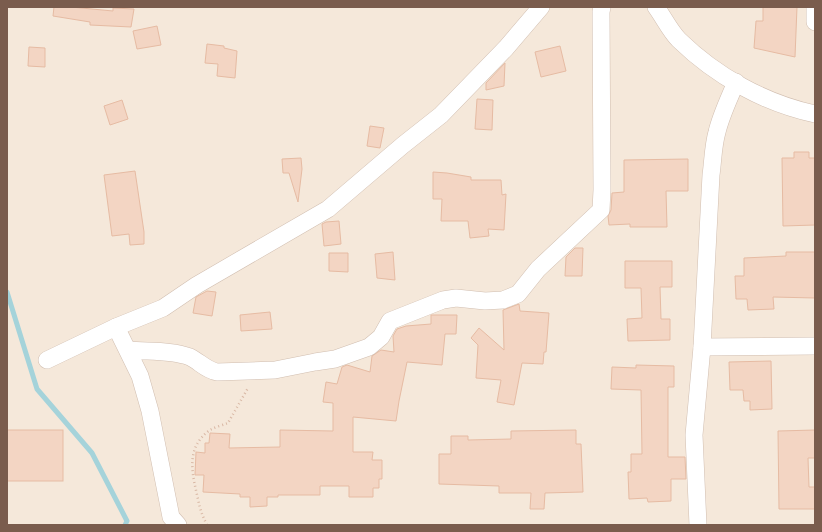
<svg xmlns="http://www.w3.org/2000/svg" width="822" height="532" font-family="Overpass,sans-serif">
	<style>
		.residential { fill: #f5e8da }
		.lines { fill: none; stroke-linecap: round; stroke-linejoin: round }
		.stream { stroke: #a5d3da; stroke-width: 5 }
		.building { fill: #f3d5c3; stroke: #e6bba3 }
		.minor-casing { stroke: #d1beb0; stroke-width: 18 }
		.path { stroke: #d9b8a5; stroke-width: 2.5; stroke-dasharray: 1 3; stroke-linecap: butt }
		.minor { stroke: #fff; stroke-width: 17 }
	</style>
	<rect width="100%" height="100%" fill="#fdf6ec"/>
	<!-- residential -->
	<rect class="residential" x="7" y="7" width="808" height="518"/>
	<g class="lines">
		<!-- stream -->
		<polyline class="stream" points="7,292 37,389 92,453 127,521 125,525"/>
	</g>
	<!-- building -->
	<g class="building">
		<polygon points="54,7 71,7 113,11 113,8 134,9 131,27 90,25 90,22 53,16"/>
		<polygon points="763,7 797,7 795,57 754,48 756,21 763,21"/>
		<polygon points="157,26 161,45 137,49 133,31"/>
		<polygon points="207,44 224,46 224,48 237,51 235,78 217,76 218,64 205,63"/>
		<polygon points="560,46 566,71 541,77 535,52"/>
		<polygon points="29,47 45,48 45,67 28,66"/>
		<polygon points="505,63 504,86 486,90 486,83"/>
		<polygon points="477,99 493,100 492,130 475,129"/>
		<polygon points="122,100 128,119 110,125 104,106"/>
		<polygon points="370,126 384,128 380,148 367,146"/>
		<polygon points="794,152 809,152 809,158 815,158 815,225 783,226 782,158 794,158"/>
		<polygon points="301,158 302,169 298,202 289,173 283,173 282,159"/>
		<polygon points="688,159 688,191 666,191 667,227 630,227 630,224 609,225 608,216 611,210 612,193 624,192 624,160"/>
		<polygon points="135,171 144,232 144,244 130,245 129,234 112,236 104,175"/>
		<polygon points="433,172 447,173 471,177 471,180 501,180 502,195 506,194 504,230 488,229 489,236 470,238 468,221 441,221 442,199 433,199"/>
		<polygon points="339,221 341,244 324,246 322,224 326,222"/>
		<polygon points="575,248 583,248 582,276 565,276 566,257"/>
		<polygon points="393,252 395,280 377,278 375,254"/>
		<polygon points="786,252 815,252 815,298 773,297 774,309 748,310 747,299 736,299 735,276 744,276 744,258 786,256"/>
		<polygon points="329,253 348,253 348,272 329,271"/>
		<polygon points="625,261 672,261 672,287 660,287 661,319 670,319 670,340 628,341 627,319 642,318 641,288 625,288"/>
		<polygon points="207,291 216,292 212,316 193,313 196,297"/>
		<polygon points="519,304 520,311 549,313 546,352 544,352 543,364 522,363 514,405 497,402 501,380 476,378 478,345 471,338 479,328 504,350 503,310"/>
		<polygon points="270,312 272,329 241,331 240,315"/>
		<polygon points="431,315 457,315 456,334 445,334 442,365 407,362 399,401 396,421 353,417 353,452 373,452 372,460 382,460 382,479 379,479 379,488 373,488 373,497 349,497 349,486 320,486 320,495 278,495 278,497 267,497 267,506 250,507 250,497 240,497 240,494 203,492 204,475 195,475 196,452 205,453 205,443 209,443 210,433 230,434 229,448 280,447 280,430 333,431 333,403 323,402 326,382 337,384 342,367 347,365 370,372 372,356 381,350 394,352 393,336 397,329 406,326 431,324"/>
		<polygon points="771,361 772,409 750,410 750,401 744,401 743,390 730,390 729,362"/>
		<polygon points="636,365 674,366 674,387 668,387 668,457 685,457 686,479 671,479 671,501 648,502 647,498 629,499 628,472 631,472 631,454 642,454 641,390 611,389 612,367 636,368"/>
		<rect x="7" y="430" width="56" height="51"/>
		<polygon points="576,430 576,444 581,444 583,492 545,493 544,509 530,509 531,493 499,493 499,486 439,484 439,454 451,454 451,436 468,436 468,440 511,439 511,431"/>
		<polygon points="815,430 815,458 808,458 809,487 815,487 815,509 779,509 778,431"/>
	</g>
	<g class="lines">
		<!-- minor casing -->
		<g class="minor-casing">
			<g id="minor">
				<path d="M656 7C664 18 670 31 679 40 716 76 764 103 815 114"/>
				<polyline points="815,7 815,22"/>
				<polyline points="116,327 140,376 150,411 171,517 178,525"/>
				<polyline points="702,347 815,346"/>
				<path d="M128 350C148 352 171 350 190 357 200 362 206 370 217 372L275 370 315 362 335 359 369 347 381 337 390 321 443 300 456 298 485 301 503 300 518 294 538 269 601 210 602 190 601 12 602 7"/>
				<polyline points="47,360 116,327 163,308 197,285 328,209 403,145 441,115 506,48 541,7"/>
				<path d="M698 525 694 435 702 347 711 175C713 161 713 146 717 132 721 115 729 99 736 82"/>
			</g>
		</g>
		<!-- path -->
		<path class="path" d="M207 525C202 515 200 509 198 499 192 473 185 448 210 430 215 427 223 425 228 423L248 388"/>
		<!-- minor -->
		<use href="#minor" class="minor"/>
	</g>
	<!-- border -->
	<rect width="822" height="532" fill="none" stroke="#7a5c4d" stroke-width="16"/>
</svg>
